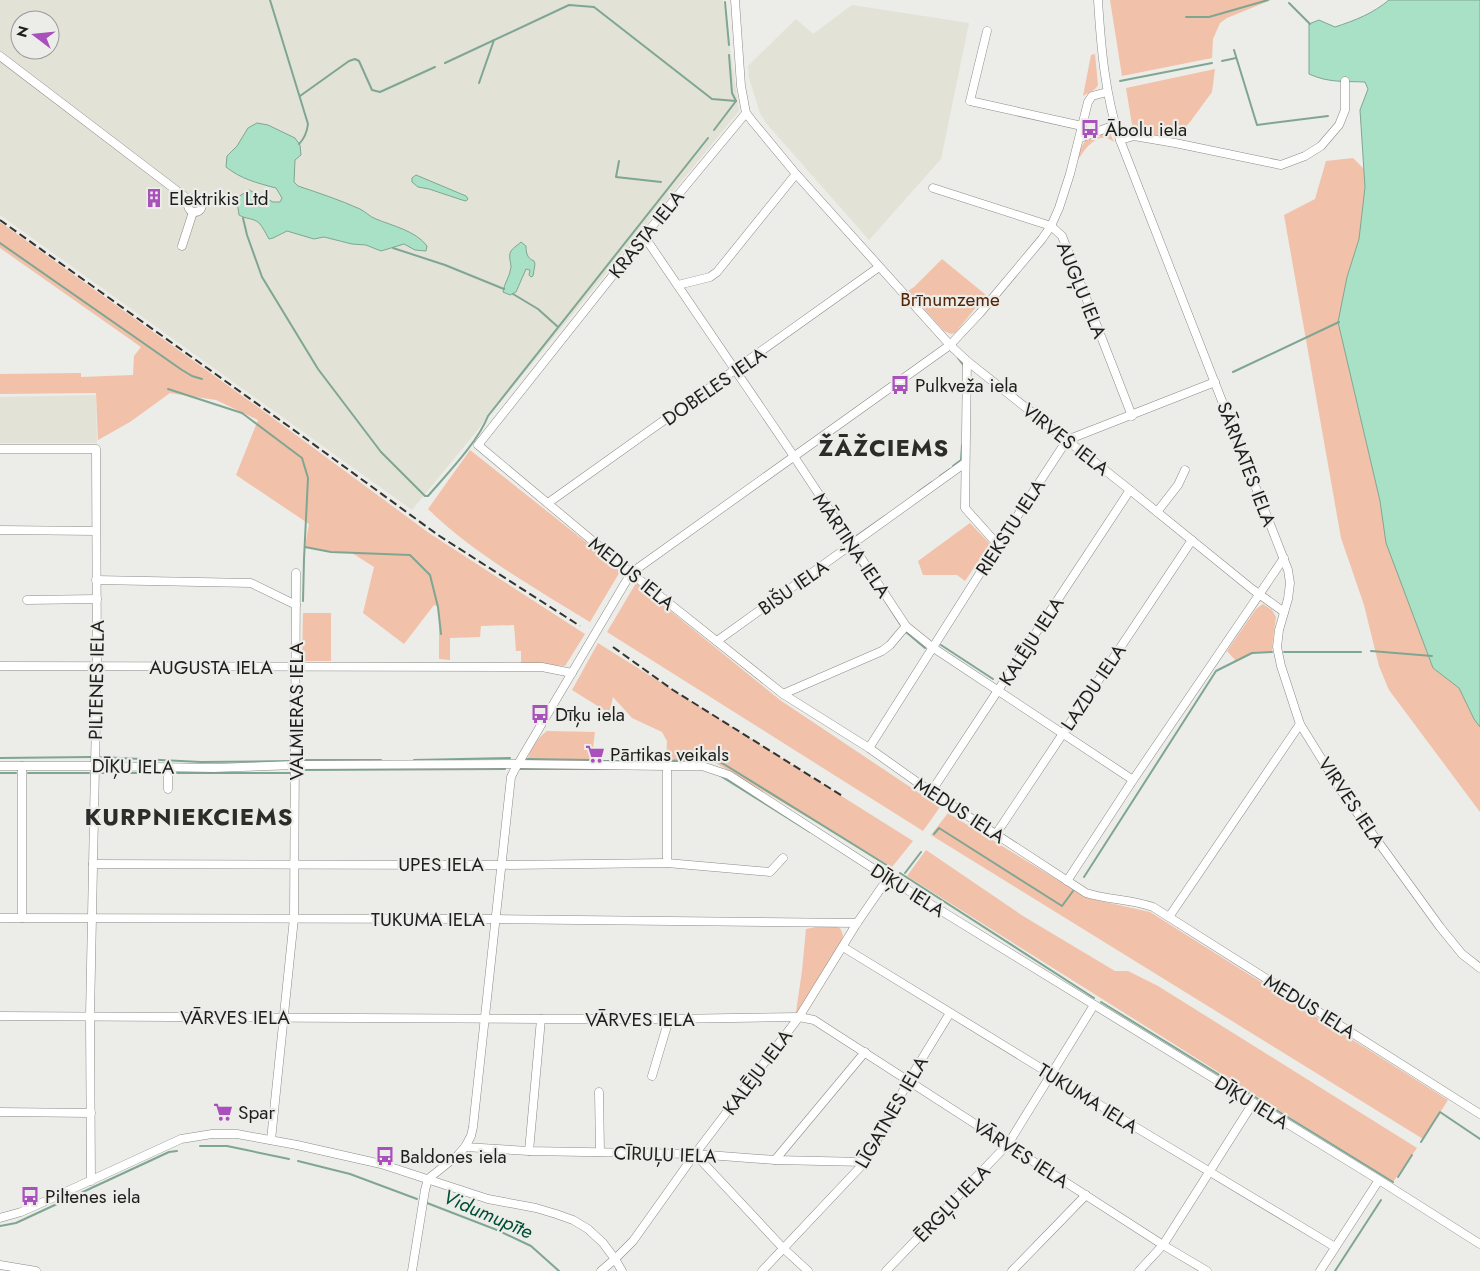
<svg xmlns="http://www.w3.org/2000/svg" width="1480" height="1271" font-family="Jost,sans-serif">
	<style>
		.built { fill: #e2e2d7; fill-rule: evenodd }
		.green { fill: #f2c1a9 }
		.water { fill: #a8e1c6; stroke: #7fa693 }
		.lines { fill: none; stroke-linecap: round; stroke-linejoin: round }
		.stream { stroke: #7fa693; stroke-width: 2 }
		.minor-casing { stroke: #8b8b87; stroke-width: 9 }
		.minor { stroke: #fff; stroke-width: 8 }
		.rail { stroke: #343432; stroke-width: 2; stroke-dasharray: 8 4; stroke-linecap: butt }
		.labels { text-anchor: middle; stroke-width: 4.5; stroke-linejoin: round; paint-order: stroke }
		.poi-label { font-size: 19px; fill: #1e1e1d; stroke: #ecece8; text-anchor: start }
		.street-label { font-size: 19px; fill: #1e1e1d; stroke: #ecece8 }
		.park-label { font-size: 19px; fill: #522306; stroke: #ecece8 }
		.water-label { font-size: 20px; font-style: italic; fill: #004e36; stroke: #ecece8 }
		.district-label { font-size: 24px; font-weight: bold; letter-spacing: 1px; fill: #2c2c28; stroke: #ecece8 }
	</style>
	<rect width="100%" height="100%" fill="#ecece8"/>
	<!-- built -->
	<g class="built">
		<path d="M0 0H723L739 111 412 510 0 215ZM20 20H50V50H20Z"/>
		<polygon points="852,5 969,23 941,159 869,240 766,123 760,113 749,78 748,66 796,19 813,34"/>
		<polygon points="96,395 97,443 0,443 0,397"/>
	</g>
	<!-- green -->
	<g class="green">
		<polygon points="1110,0 1271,0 1227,18 1220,23 1213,39 1212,58 1122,76"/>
		<path d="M1095 54 1098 85C1096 90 1088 93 1083 96L1091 55Z"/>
		<polygon points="1215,69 1212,92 1190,122 1176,137 1161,137 1133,131 1126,88"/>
		<path d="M1109 131 1110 133 1114 142C1099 129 1085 148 1078 160 1083 136 1087 139 1109 131Z"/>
		<polygon points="1353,158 1364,169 1365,187 1359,239 1347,277 1338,322 1380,502 1387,543 1433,668 1459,688 1474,719 1480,727 1480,812 1389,690 1379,666 1364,605 1341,538 1284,215 1315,199 1326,161"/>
		<polygon points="0,222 262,410 429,533 585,634 565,666 521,663 521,651 516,651 514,625 481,626 480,637 450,638 450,660 439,659 439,607 434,605 404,644 363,613 374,567 352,553 336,552 305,547 309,524 236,475 258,420 216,400 170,393 130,422 98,440 96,393 0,394 0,374 81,373 81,377 133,375 134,356 141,347 0,248"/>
		<polygon points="942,259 986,295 955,333 951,334 944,331 908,291 914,287"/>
		<path d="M470 450 621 570 590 622C535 588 474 554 428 509Z"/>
		<polygon points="970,523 990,544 965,581 957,575 923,575 918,561"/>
		<polygon points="636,583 780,700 940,807 923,831 607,632"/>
		<polygon points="1263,604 1272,610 1276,617 1273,638 1272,652 1252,653 1236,661 1227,651 1256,609"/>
		<polygon points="303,613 331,613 331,661 302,661"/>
		<polygon points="598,643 913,841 892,867 714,762 666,762 667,741 662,732 632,718 613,697 609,713 572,690"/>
		<path d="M547 731 595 732 591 763 527 761C530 750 538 737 547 731Z"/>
		<polygon points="948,813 1087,898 1150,912 1448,1100 1423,1139 931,835"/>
		<polygon points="926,850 1023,916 1115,971 1128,971 1158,986 1417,1148 1393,1182 907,876"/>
		<polygon points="821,926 834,926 840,928 843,935 841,943 799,1012 796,1012 802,971 806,929"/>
	</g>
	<!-- water -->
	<g class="water">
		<path d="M1389 0H1480V727L1474 719 1459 688 1433 668 1386 543 1380 501 1338 322 1347 277 1359 239 1365 187 1360 110 1368 89 1365 82C1343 81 1329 83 1309 74V24L1319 20 1335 27C1356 20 1372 14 1389 0Z"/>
		<path d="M257 123 268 125 295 138 300 145 301 155 295 160 294 182 298 186C319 193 340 200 360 209 366 212 370 217 376 219 393 226 416 231 427 246L426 251 415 250 404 244 381 251 366 245 352 244 324 237 314 239 287 231 273 238 269 239C266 234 263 227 259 223 254 218 245 219 239 215L237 201 238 197 249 190 273 202H280L282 198 276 188C257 183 241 179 226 167L227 156 237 146 248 128Z"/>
		<polygon points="416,175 466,196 468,199 466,201 462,200 429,189 418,187 412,182 412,178"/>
		<path d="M521 242 526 246C526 253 527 258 534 261L535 264 533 276 531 277 529 275 530 270 526 269 516 292 510 295 503 292C504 283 510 277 511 267 511 262 508 256 511 251 514 247 518 245 521 242Z"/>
	</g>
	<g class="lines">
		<!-- stream -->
		<g class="stream">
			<path d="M270 0 308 124C307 132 305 138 299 144"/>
			<polyline points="725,2 729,45"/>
			<polyline points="1289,3 1310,24"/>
			<polyline points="1186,17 1209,17 1268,0"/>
			<polyline points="1234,50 1257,125 1328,116"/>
			<polyline points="729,55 732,93 736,101"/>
			<polyline points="1222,61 1236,58"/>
			<polyline points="445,63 569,5 594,7 712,99 736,101"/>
			<polyline points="1120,81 1212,63"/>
			<polyline points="479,83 494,40"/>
			<polyline points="300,96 349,61 355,59 359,61 372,90 380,92 435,67"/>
			<polyline points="714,130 736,101"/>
			<polyline points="619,161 616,177 661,182"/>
			<path d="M243 218 247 235 262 277 318 369 381 452 425 496H428C447 474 478 442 488 416L708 138"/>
			<polyline points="0,243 182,370 192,376 202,379"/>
			<polyline points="393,248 445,265 504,289"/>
			<polyline points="513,294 538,309 558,327"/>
			<polyline points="958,358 964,366"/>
			<polyline points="1233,372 1339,322"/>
			<polyline points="168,389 242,413 302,458 308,478 304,559 303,601"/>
			<polyline points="953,466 961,460 962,445"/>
			<polyline points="940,476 950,469"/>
			<polyline points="918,492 932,482"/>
			<polyline points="855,537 885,516"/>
			<polyline points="305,547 331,552 410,555 430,575 438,607 441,634"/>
			<polyline points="851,550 865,572"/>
			<polyline points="872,582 878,591"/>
			<polyline points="884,599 900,624"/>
			<polyline points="906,632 925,648"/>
			<polyline points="941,645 993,679"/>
			<polyline points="1371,651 1432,656"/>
			<polyline points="1284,652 1361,652"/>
			<polyline points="101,757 201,762 292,761"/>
			<polyline points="0,758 91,757"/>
			<polyline points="527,759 591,760"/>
			<polyline points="301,760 381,760"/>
			<polyline points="414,760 510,758"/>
			<polyline points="599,761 668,761 709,759 722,763 893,869"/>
			<polyline points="520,769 628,769"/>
			<polyline points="300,770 505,769"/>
			<polyline points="0,773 16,773"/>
			<polyline points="28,773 89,773"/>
			<polyline points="100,773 162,773"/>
			<polyline points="174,773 292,773"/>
			<polyline points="719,775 810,832"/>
			<polyline points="934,834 939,828 1062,906 1073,891"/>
			<polyline points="900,873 1094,998"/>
			<polyline points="905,873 921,852"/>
			<polyline points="1084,877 1216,671 1252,653 1272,652"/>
			<polyline points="1101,1002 1393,1182"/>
			<polyline points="1421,1142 1440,1112 1480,1139"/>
			<polyline points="200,1146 227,1146 289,1159"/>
			<polyline points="298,1161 350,1174 417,1199"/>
			<polyline points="1398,1177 1412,1155"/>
			<polyline points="427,1203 497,1230 531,1246 559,1271"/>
			<polyline points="0,1226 16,1223 169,1152 177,1151"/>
			<polyline points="1335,1271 1381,1200"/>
		</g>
		<!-- minor casing -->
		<g class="minor-casing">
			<g id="minor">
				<polyline points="735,0 741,86 746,113 753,122 796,174 950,345 967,361 1130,490 1252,589 1284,612"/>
				<path d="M1098 0C1101 48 1105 95 1120 140L1288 570 1290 583 1288 599 1279 630 1277 647 1281 666 1300 724 1342 792 1440 927 1462 954 1480 968"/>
				<polyline points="987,31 970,101 1082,126"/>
				<polyline points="0,56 189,200"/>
				<path d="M746 113 644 236 478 445 631 573 783 694 869 748 931 792 1086 893C1108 900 1131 899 1153 907L1480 1114"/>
				<polyline points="1080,138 1115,125"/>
				<polyline points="1120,140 1134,136 1175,143 1281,165 1305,156 1321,146 1339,125 1345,110 1345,81"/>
				<polyline points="933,188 1051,226 1062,236 1132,416"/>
				<circle cx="195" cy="205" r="7"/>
				<polyline points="644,236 791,452 906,626 932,647 1133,780"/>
				<polyline points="182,246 193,212"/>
				<polyline points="678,285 710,277 717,272 796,174"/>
				<polyline points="967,361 965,508 998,545"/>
				<polyline points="0,449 96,449 97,667 90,1016 91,1181"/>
				<polyline points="548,503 879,267"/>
				<polyline points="1157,512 1178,485 1185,470"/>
				<polyline points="0,530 96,531"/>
				<polyline points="96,580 251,583 296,605"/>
				<polyline points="27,600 97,599"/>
				<polyline points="717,641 965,463"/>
				<polyline points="0,666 542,667 572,673"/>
				<polyline points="783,694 882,651 890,645 906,626"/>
				<polyline points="869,748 982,570 1067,440 1215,382"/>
				<polyline points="0,766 94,766 214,768 296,765 517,764 667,766 702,766 729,775 888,878 1379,1180 1480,1244"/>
				<polyline points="22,766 22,918"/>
				<polyline points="168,767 168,789"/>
				<polyline points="931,792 1130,490"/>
				<polyline points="996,834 1192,540"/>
				<polyline points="667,863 667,766"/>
				<polyline points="93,864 498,865 667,863 770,872 783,858"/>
				<polyline points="1067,881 1133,780 1284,558"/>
				<polyline points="1169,917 1300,724"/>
				<polyline points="0,918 495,919 857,923"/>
				<polyline points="843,947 1052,1075 1127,1122 1335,1247"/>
				<polyline points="0,1016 541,1019 669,1019 799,1017 814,1020 1163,1245 1207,1271"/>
				<polyline points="652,1076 669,1019"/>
				<polyline points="599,1092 600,1152"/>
				<polyline points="0,1112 91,1113"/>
				<polyline points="271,1140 294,918 296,573"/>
				<polyline points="465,1147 529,1151 695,1154 775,1160 865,1162"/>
				<polyline points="529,1151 541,1019"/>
				<polyline points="695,1154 783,1248 808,1271"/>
				<polyline points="775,1160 865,1052"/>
				<polyline points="0,1218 21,1212 48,1200 181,1139 212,1134 237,1134 297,1145 381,1164 488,1199 536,1208 556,1214 573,1220 588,1229 603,1243 615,1259 622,1271"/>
				<polyline points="0,1265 36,1271"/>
				<polyline points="412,1271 425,1190 428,1179 458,1155 465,1147 471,1136 473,1127 511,777 515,769 631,573 950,345 980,313 1042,239 1051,226 1059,208 1070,174 1088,102 1092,96 1107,92"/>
				<polyline points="601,1271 615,1259 633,1241 695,1154 799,1017 857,923 888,878"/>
				<polyline points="762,1271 865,1162 909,1080 950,1013"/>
				<polyline points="886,1271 1008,1144 1094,1005"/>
				<polyline points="1012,1271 1086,1195"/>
				<polyline points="1139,1271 1163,1245 1253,1103"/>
				<polyline points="1320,1271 1379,1180"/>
			</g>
		</g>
		<!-- minor -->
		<use href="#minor" class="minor"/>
		<!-- rail -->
		<g class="rail">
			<polyline points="0,220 305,438 438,535 580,626"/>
			<polyline points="613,647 673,690 844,797"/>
		</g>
	</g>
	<!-- icons -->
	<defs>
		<g id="bus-bare" transform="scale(1.5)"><path d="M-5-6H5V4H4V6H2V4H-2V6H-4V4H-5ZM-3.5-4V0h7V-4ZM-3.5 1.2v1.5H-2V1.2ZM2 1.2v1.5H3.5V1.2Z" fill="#a950bc" stroke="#ecece8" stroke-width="2.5" paint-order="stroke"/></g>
		<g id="building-bare" transform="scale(1.5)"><path d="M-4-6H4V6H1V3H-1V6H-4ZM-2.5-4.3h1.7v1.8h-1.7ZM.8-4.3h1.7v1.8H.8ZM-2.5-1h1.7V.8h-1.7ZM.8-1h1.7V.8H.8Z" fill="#a950bc" stroke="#ecece8" stroke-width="2.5" paint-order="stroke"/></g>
		<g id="supermarket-bare" transform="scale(1.5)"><path d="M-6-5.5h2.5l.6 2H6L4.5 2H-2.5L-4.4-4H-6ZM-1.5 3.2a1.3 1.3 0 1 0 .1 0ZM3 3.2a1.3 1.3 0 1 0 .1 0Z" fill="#a950bc" stroke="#ecece8" stroke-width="2.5" paint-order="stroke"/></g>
	</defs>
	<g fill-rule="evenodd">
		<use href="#bus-bare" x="1090" y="129"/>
		<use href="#building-bare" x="154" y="198"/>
		<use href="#bus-bare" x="900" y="385"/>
		<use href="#bus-bare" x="540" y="714"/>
		<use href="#supermarket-bare" x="595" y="754"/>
		<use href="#supermarket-bare" x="223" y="1112"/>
		<use href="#bus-bare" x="385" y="1156"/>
		<use href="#bus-bare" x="30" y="1196"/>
	</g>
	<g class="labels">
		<!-- poi labels -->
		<g class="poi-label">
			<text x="1105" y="136">Ābolu iela</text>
			<text x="169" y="205">Elektrikis Ltd</text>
			<text x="915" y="392">Pulkveža iela</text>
			<text x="555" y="721">Dīķu iela</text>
			<text x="610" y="761">Pārtikas veikals</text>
			<text x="238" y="1119">Spar</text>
			<text x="400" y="1163">Baldones iela</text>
			<text x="45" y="1203">Piltenes iela</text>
		</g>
		<!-- street labels -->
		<g class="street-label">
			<text transform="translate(646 234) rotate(-51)" y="7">KRASTA IELA</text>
			<text transform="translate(1082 290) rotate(68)" y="7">AUGĻU IELA</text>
			<text transform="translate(714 386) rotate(-35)" y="7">DOBELES IELA</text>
			<text transform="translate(1066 439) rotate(38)" y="7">VIRVES IELA</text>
			<text transform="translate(1247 464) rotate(69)" y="7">SĀRNATES IELA</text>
			<text transform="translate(1010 527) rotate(-57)" y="7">RIEKSTU IELA</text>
			<text transform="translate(852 545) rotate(56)" y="7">MĀRTIŅA IELA</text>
			<text transform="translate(632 573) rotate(39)" y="7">MEDUS IELA</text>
			<text transform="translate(793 587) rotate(-35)" y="7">BIŠU IELA</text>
			<text transform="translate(1031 641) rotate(-57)" y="7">KALĒJU IELA</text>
			<text x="211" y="674">AUGUSTA IELA</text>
			<text transform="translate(96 680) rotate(-89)" y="7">PILTENES IELA</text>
			<text transform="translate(1093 687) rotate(-56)" y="7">LAZDU IELA</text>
			<text transform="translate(296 711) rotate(-90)" y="7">VALMIERAS IELA</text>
			<text transform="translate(133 766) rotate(1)" y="7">DĪĶU IELA</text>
			<text transform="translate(1352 802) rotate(56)" y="7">VIRVES IELA</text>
			<text transform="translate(960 810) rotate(33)" y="7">MEDUS IELA</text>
			<text x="441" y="871">UPES IELA</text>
			<text transform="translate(908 890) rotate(32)" y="7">DĪĶU IELA</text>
			<text x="428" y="926">TUKUMA IELA</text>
			<text transform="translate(1310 1006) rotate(32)" y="7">MEDUS IELA</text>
			<text x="235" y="1024">VĀRVES IELA</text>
			<text x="640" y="1026">VĀRVES IELA</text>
			<text transform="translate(757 1072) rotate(-53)" y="7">KALĒJU IELA</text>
			<text transform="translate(1088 1098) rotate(32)" y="7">TUKUMA IELA</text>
			<text transform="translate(1252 1102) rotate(32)" y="7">DĪĶU IELA</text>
			<text transform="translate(891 1112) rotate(-60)" y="7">LĪGATNES IELA</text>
			<text transform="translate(1021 1153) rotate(33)" y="7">VĀRVES IELA</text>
			<text transform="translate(665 1154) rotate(2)" y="7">CĪRUĻU IELA</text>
			<text transform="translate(952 1203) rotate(-46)" y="7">ĒRGĻU IELA</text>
		</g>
		<!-- park labels -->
		<g class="park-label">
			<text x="950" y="306">Brīnumzeme</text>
		</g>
		<!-- water labels -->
		<g class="water-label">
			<text transform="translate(488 1214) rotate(23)" y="7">Vidumupīte</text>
		</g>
		<!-- district labels -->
		<g class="district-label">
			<text x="884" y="456">ŽĀŽCIEMS</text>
			<text x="189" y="825">KURPNIEKCIEMS</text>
		</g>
	</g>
	<!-- north arrow -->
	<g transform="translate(35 35) rotate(286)"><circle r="24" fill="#ecece8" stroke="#9a9a97"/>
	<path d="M0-4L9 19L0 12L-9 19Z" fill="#a950bc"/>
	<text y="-8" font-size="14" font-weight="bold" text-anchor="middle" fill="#1e1e1d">N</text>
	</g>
</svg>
